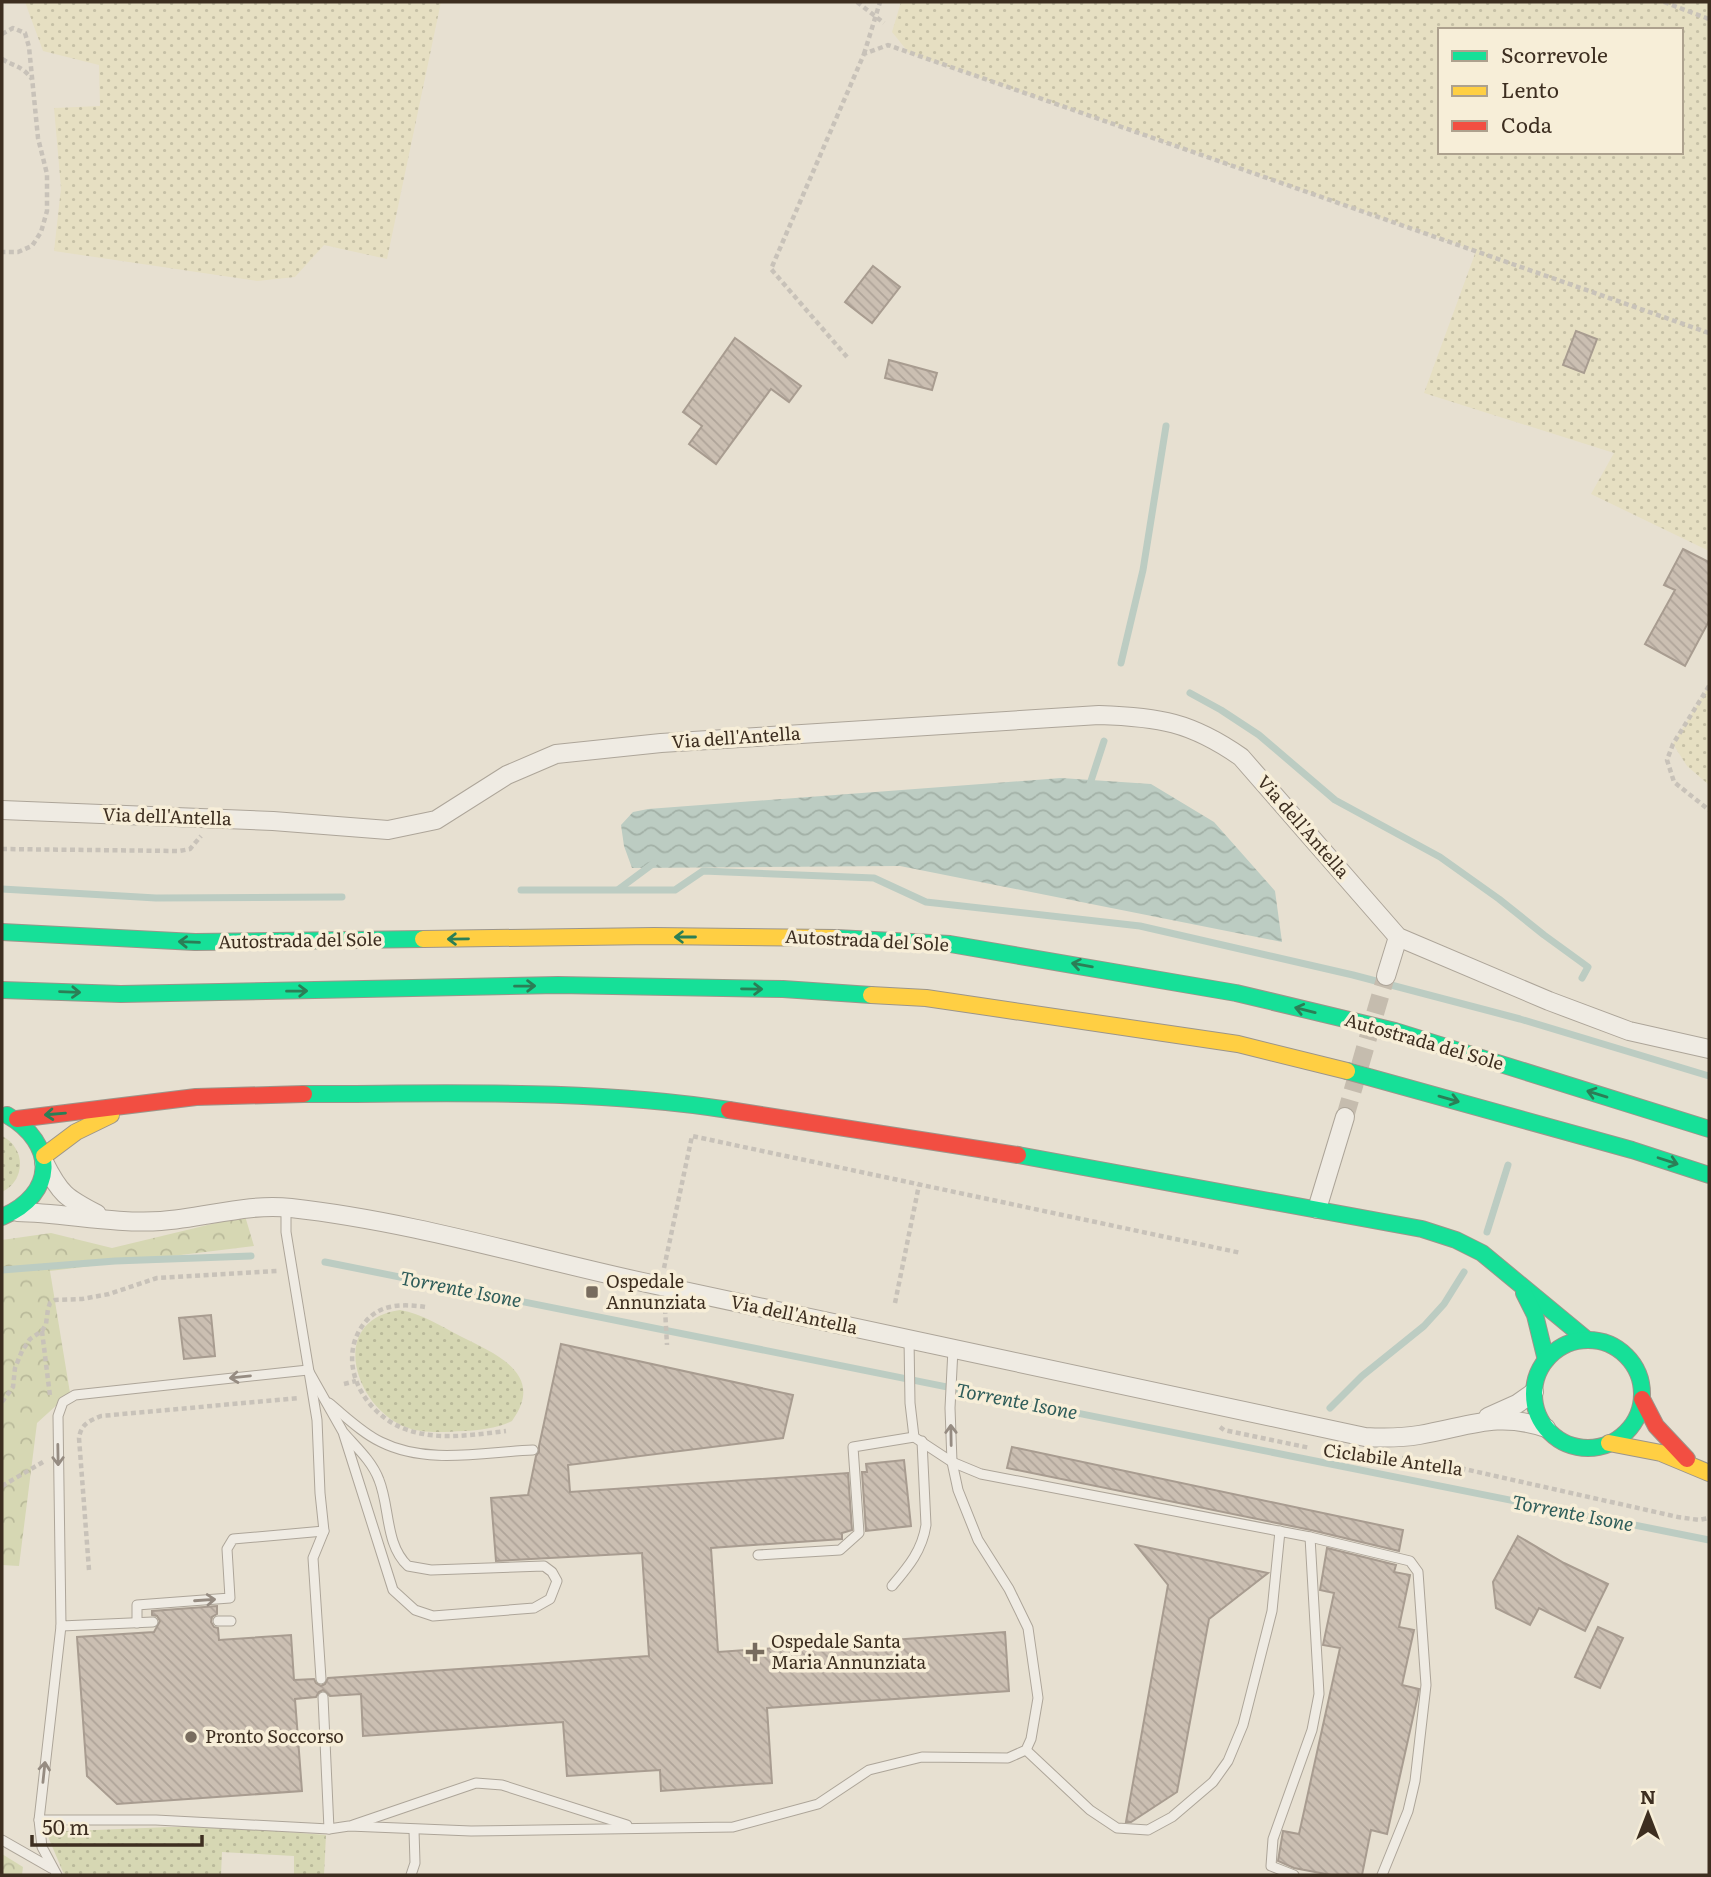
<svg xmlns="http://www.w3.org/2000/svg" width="1711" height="1877" font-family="Literata,serif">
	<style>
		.farmland { fill: url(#farmland-dots); fill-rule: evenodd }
		.grass { fill: url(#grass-dots) }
		.forest { fill: url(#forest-crowns) }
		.water { fill: url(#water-waves) }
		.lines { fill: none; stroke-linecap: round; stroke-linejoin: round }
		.stream { stroke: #bcccc2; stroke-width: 7 }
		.building { fill: url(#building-back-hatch); stroke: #a89c90; stroke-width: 2 }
		.street-tunnel { stroke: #c5bcae; stroke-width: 18; stroke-dasharray: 18 9; stroke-linecap: butt }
		.lane-casing { stroke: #ada599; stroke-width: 11 }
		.street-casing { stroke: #ada599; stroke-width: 20 }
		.fast-casing { stroke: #9c958a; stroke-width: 18 }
		.slow-casing { stroke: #9c958a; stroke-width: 18 }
		.jam-casing { stroke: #9c958a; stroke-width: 18 }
		.path { stroke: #c8c2b9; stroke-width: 4.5; stroke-dasharray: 5 3.5; stroke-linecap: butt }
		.lane { stroke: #efebe3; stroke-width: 9 }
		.street { stroke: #efebe3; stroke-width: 18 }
		.fast { stroke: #16e098; stroke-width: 16 }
		.slow { stroke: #ffcf43; stroke-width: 16 }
		.jam { stroke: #f24e42; stroke-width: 16 }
		.oneway { stroke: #2b7e56 }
		.oneway2 { stroke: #968c82 }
		.poi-dot { fill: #786c5e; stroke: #f7eed8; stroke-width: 2.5 }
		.labels { text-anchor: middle; stroke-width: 7; stroke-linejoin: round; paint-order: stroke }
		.street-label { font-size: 18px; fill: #3d2e20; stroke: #f7eed8 }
		.poi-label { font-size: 18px; fill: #3d2e20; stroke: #f7eed8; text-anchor: start }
		.water-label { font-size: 19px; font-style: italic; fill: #2f5d5a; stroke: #f7eed8 }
	</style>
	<defs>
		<pattern id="farmland-dots" width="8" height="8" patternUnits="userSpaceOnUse" patternTransform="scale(1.75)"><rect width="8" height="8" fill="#e6dfc2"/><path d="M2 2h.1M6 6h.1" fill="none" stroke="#c6c0a6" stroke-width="1.8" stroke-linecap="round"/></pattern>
		<pattern id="grass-dots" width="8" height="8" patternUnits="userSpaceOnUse" patternTransform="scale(1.75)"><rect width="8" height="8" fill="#d6d7b3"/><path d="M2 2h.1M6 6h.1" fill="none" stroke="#b9b99a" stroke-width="1.8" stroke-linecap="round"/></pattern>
		<pattern id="forest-crowns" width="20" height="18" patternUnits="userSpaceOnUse" patternTransform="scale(1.75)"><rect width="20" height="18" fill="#d6d7b3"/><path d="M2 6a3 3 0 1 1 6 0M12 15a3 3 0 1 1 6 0" fill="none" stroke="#b9b99a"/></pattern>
		<pattern id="water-waves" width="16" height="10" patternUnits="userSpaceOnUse" patternTransform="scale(1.75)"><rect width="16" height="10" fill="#bcccc2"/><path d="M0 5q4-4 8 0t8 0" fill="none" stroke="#a2b0a6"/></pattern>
		<pattern id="building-back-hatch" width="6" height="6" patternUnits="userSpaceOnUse" patternTransform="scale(1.75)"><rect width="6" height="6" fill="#cbbfb2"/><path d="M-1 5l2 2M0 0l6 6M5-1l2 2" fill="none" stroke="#afa499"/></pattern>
	</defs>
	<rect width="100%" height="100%" fill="#e7e0d1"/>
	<!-- farmland -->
	<g class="farmland">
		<polygon points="25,2 441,2 387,259 324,245 295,277 257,281 54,251 61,188 54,108 100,106 99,65 43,51"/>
		<path d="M901 2H1709V551L1591 494 1614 453 1424 393 1476 251 909 53 892 32ZM1440 30H1681V152H1440Z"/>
		<polygon points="1709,686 1709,785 1687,766 1673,744"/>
	</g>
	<!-- grass -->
	<g class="grass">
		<path d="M2 1136C26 1148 26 1180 2 1192Z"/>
		<path d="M400 1310C422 1314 441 1326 460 1336 496 1354 546 1374 512 1421 497 1428 480 1430 464 1431 444 1432 424 1434 405 1427 353 1405 328 1320 400 1310Z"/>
		<polygon points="170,1827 223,1827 326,1835 324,1875 294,1875 294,1856 222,1852 221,1875 66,1875 63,1872 46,1832"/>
	</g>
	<!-- forest -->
	<g class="forest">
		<polygon points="245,1216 254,1246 50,1271 70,1393 37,1423 19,1566 2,1565 2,1240 51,1233 112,1248"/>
		<polygon points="2,1854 23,1867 22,1875 2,1875"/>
	</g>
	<!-- water -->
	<polygon class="water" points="1061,778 1151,784 1214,822 1275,891 1282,942 900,866 632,868 624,846 621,825 633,812 648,809"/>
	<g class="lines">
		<!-- stream -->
		<g class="stream">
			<polyline points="1121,663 1143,570 1166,426"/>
			<polyline points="1190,693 1221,710 1259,735 1335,800 1440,857 1499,899 1544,935 1588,967 1582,978"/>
			<polyline points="1088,790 1104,741"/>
			<polyline points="2,889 156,898 342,897"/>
			<polyline points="619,889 654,863"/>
			<polyline points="521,890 675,890 703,871 874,878 926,902 1140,926 1353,975 1520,1019 1709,1076"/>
			<polyline points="1487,1232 1508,1165"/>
			<polyline points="325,1262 1709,1540"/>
			<polyline points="2,1270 115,1261 251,1256"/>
			<polyline points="1330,1408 1362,1376 1424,1326 1444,1304 1464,1272"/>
		</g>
	</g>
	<!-- building -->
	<g class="building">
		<polygon points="873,266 900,287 872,323 845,302"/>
		<polygon points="1576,331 1597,339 1584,373 1563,365"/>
		<polygon points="735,338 801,386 789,402 771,389 716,464 689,444 702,426 683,412"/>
		<polygon points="889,360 937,373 932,390 885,378"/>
		<polygon points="1683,549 1709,562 1709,621 1685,666 1645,644 1675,590 1664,585"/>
		<polygon points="211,1315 215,1356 184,1359 179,1318"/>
		<polygon points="561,1344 793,1395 783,1438 568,1465 570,1492 848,1473 852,1530 842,1533 842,1539 711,1548 718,1652 1005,1632 1009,1691 767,1708 772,1783 661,1791 660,1770 567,1776 563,1722 363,1736 361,1694 330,1696 323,1690 319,1692 316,1697 295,1699 302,1791 117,1804 87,1776 77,1637 154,1632 160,1621 157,1616 152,1615 152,1611 217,1606 217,1614 212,1617 211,1622 214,1627 218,1628 219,1640 291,1635 294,1680 314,1679 316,1683 321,1686 325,1684 328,1678 649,1656 642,1553 496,1561 491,1498 528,1495 536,1456 539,1452 539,1446"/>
		<polygon points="1012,1447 1403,1530 1399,1551 1311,1530 1007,1468"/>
		<polygon points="904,1460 911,1526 866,1531 862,1472 867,1472 866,1464"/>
		<polygon points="1518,1536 1564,1563 1608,1584 1585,1631 1539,1608 1530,1625 1496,1608 1493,1582"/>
		<polygon points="1136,1545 1268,1573 1209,1619 1177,1792 1131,1822 1126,1822 1168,1585"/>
		<polygon points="1327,1548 1396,1565 1394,1572 1410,1575 1399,1627 1414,1630 1402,1685 1419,1689 1418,1695 1387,1834 1371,1830 1362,1875 1331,1875 1294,1868 1278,1861 1283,1831 1299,1834 1340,1648 1323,1645 1334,1593 1320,1590"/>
		<polygon points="1598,1627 1623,1638 1600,1688 1575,1677"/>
	</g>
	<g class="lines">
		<!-- street-tunnel -->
		<polyline class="street-tunnel" points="1345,1117 1386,976"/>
		<!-- lane casing -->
		<g class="lane-casing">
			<g id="lane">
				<polyline points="286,1207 286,1232 317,1420 320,1493 324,1531 313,1558 321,1679"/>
				<polyline points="909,1339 910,1403 914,1437 952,1462 981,1474 1310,1537 1410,1561 1418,1572 1426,1685 1415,1781 1408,1811 1382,1875"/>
				<path d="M308 1370 343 1432 393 1590 415 1610 433 1616 534 1608 550 1599 557 1581 552 1572 544 1566 431 1570 408 1566C385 1545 390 1507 379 1480 372 1461 356 1447 343 1432"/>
				<path d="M329 1403C345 1416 362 1433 381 1442 427 1465 484 1452 533 1450"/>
				<polyline points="758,1555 840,1550 859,1533 853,1447 914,1437"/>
				<path d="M892 1586C908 1567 922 1551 926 1525L922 1441"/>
				<polyline points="218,1621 231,1621"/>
				<polyline points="153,1622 61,1626 58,1416 63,1402 75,1395 308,1370"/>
				<polyline points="137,1623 137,1605 230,1598 227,1549 233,1539 324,1531"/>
				<polyline points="61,1626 39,1820 156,1820 329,1829 349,1826 471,1831 733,1827 818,1804 869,1770 922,1757 1008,1758 1026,1750 1031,1739 1038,1698 1028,1628 1009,1589 978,1540 958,1490 952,1462 950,1408 953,1349"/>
				<polyline points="323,1697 329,1829"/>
				<polyline points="1026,1750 1090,1810 1117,1828 1148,1830 1172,1817 1213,1782 1228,1761 1243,1725 1272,1611 1280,1531"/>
				<polyline points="39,1820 42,1847 57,1875"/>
				<polyline points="353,1825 476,1783 502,1785 627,1825"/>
				<polyline points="2,1840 51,1868"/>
				<polyline points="411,1875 415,1863 414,1830"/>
				<polyline points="1294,1875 1271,1866 1273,1839 1312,1730 1319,1694 1310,1537"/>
			</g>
		</g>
		<!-- street casing -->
		<g class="street-casing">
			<g id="street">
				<path d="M2 810 273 821 388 830 436 820 507 775 556 754 661 743 1099 715C1159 717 1191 722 1241 757L1398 937 1549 1001 1629 1031 1709 1049"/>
				<polyline points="1386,976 1398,937"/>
				<path d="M44 1162C60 1194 66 1198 97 1214"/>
				<polyline points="1317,1209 1345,1117"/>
				<path d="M17 1212C65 1213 113 1224 161 1221 205 1218 247 1203 291 1208 416 1222 534 1259 656 1285 892 1336 1129 1386 1365 1437 1384 1438 1401 1438 1419 1435 1468 1427 1496 1411 1546 1428"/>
				<polyline points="1488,1417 1517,1404 1534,1392"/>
			</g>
		</g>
		<!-- fast casing -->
		<g class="fast-casing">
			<g id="fast">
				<polyline points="2,932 195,942 423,939"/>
				<polyline points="836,938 950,944 1236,993 1395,1031 1709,1129"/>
				<polyline points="2,990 121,994 558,985 783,989 871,995"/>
				<polyline points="1347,1071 1632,1150 1709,1175"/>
				<path d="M304 1094C446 1094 589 1088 729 1110"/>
				<polyline points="1018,1155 1422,1229 1456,1240 1482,1253 1586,1339"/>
				<path d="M2 1217C56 1194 57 1144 7 1115"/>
				<polyline points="1524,1293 1535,1315 1546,1360"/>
				<circle cx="1588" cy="1394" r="54"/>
			</g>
		</g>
		<!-- slow casing -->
		<g class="slow-casing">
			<g id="slow">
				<polyline points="423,939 654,936 836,938"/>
				<polyline points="871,995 926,998 1238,1044 1347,1071"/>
				<polyline points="44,1156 76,1132 111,1115"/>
				<polyline points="1609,1443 1661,1453 1709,1473"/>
			</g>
		</g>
		<!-- jam casing -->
		<g class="jam-casing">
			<g id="jam">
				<polyline points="729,1110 1018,1155"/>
				<polyline points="17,1119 196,1097 304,1094"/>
				<polyline points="1642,1399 1656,1426 1687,1459"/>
			</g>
		</g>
		<!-- path -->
		<g class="path">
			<polyline points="857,2 884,23"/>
			<polyline points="1664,2 1709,19"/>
			<polyline points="2,34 13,28 25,33 29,47 38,138 47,174 47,211 41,232 32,246 18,252 2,252"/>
			<polyline points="864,54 880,2"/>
			<path d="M2 59C15 67 21 65 32 79"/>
			<polyline points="847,357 771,269 864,54 888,45 1709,333"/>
			<polyline points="1709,686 1673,744 1667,760 1674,782 1709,810"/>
			<polyline points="2,849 179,851 190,849 201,836"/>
			<polyline points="664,1268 692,1136 1241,1253"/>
			<polyline points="895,1303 919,1185"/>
			<path d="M425 1307C412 1305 396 1304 383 1309 370 1314 360 1326 355 1340 343 1377 370 1416 405 1429 437 1441 472 1435 506 1431"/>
			<polyline points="665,1309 667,1345"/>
			<polyline points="42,1331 50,1396"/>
			<polyline points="344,1384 356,1381"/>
			<polyline points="2,1402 13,1387 15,1368 22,1351 30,1339 42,1331 46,1324 48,1309 50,1303 55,1300 82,1299 109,1294 157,1278 277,1271"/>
			<polyline points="1220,1427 1224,1430 1310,1448"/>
			<polyline points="1402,1458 1433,1462 1678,1517 1699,1520 1709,1518"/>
			<polyline points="2,1486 43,1462"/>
			<path d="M89 1570 79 1438C81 1424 89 1421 101 1416L299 1398"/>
		</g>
		<!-- lane -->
		<use href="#lane" class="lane"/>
		<!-- street -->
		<use href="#street" class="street"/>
		<!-- fast -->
		<use href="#fast" class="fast"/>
		<!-- slow -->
		<use href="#slow" class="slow"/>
		<!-- jam -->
		<use href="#jam" class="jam"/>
	</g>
	<!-- one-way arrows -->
	<defs><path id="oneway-shaft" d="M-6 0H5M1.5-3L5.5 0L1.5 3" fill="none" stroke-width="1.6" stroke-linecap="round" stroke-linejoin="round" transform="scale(1.75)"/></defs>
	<g class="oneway">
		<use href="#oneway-shaft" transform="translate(685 937) rotate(-180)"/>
		<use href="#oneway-shaft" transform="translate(458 939) rotate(179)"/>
		<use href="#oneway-shaft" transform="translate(189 942) rotate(-178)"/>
		<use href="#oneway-shaft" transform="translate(1082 965) rotate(-170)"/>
		<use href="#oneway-shaft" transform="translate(525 986) rotate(-1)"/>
		<use href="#oneway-shaft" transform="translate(752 989) rotate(1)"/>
		<use href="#oneway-shaft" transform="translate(297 991) rotate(-1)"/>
		<use href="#oneway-shaft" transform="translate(70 992) rotate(2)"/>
		<use href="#oneway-shaft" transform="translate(1305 1010) rotate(-166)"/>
		<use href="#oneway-shaft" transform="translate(1597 1094) rotate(-163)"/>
		<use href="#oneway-shaft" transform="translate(1449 1099) rotate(16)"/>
		<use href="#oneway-shaft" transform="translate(55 1114) rotate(175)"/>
		<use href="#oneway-shaft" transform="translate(1668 1161) rotate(18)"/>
	</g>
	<g class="oneway2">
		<use href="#oneway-shaft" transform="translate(240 1377) rotate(174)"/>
		<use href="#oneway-shaft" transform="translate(951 1435) rotate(-91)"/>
		<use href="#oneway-shaft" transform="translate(58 1455) rotate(89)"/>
		<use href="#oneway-shaft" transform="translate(205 1600) rotate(-4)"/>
		<use href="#oneway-shaft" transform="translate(44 1772) rotate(-84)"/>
	</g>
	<!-- markers -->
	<g class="poi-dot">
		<rect x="585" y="1285" width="14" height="14" rx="3.5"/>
		<path d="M751.5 1641.5h7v7h7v7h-7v7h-7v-7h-7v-7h7z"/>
		<circle cx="191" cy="1737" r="7"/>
	</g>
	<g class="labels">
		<!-- street labels -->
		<g class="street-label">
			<text transform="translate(736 738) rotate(-4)" y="6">Via dell'Antella</text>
			<text transform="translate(167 817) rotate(2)" y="6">Via dell'Antella</text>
			<text transform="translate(1303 827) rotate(49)" y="6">Via dell'Antella</text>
			<text transform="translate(300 941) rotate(-1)" y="6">Autostrada del Sole</text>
			<text transform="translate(867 941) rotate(3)" y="6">Autostrada del Sole</text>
			<text transform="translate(1424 1042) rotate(16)" y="6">Autostrada del Sole</text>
			<text transform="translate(794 1315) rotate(12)" y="6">Via dell'Antella</text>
			<text transform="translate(1393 1460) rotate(8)" y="6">Ciclabile Antella</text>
		</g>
		<!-- poi labels -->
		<g class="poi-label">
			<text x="606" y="1288">Ospedale<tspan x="606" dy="21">Annunziata</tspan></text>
			<text x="771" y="1648">Ospedale Santa<tspan x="771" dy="21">Maria Annunziata</tspan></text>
			<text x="205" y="1743">Pronto Soccorso</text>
		</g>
		<!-- water labels -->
		<g class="water-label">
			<text transform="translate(461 1289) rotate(11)" y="7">Torrente Isone</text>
			<text transform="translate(1017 1401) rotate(11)" y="7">Torrente Isone</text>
			<text transform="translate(1573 1513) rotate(11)" y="7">Torrente Isone</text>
		</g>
	</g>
	<!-- border -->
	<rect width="1711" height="1877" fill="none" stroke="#3d2e20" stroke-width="7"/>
	<!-- legend -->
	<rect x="1438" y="28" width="245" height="126" fill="#f7eed8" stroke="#ada18e" stroke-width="2"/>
	<rect x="1452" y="51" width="35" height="10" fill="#16e098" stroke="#ada18e" stroke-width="2"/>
	<text x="1501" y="63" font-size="21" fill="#3d2e20">Scorrevole</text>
	<rect x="1452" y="86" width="35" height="10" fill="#ffcf43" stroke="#ada18e" stroke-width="2"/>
	<text x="1501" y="98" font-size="21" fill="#3d2e20">Lento</text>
	<rect x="1452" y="121" width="35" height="10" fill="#f24e42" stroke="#ada18e" stroke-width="2"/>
	<text x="1501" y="133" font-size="21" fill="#3d2e20">Coda</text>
	<!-- north arrow -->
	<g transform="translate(1648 1814)" stroke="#f7eed8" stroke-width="5" paint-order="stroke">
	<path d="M0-5L12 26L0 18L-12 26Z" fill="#3d2e20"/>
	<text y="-10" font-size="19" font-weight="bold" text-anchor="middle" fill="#3d2e20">N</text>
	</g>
	<!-- scale -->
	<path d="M32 1835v10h170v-10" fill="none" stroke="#3d2e20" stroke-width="3.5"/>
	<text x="42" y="1835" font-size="21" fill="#3d2e20" stroke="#f7eed8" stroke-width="5" paint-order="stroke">50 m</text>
</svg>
